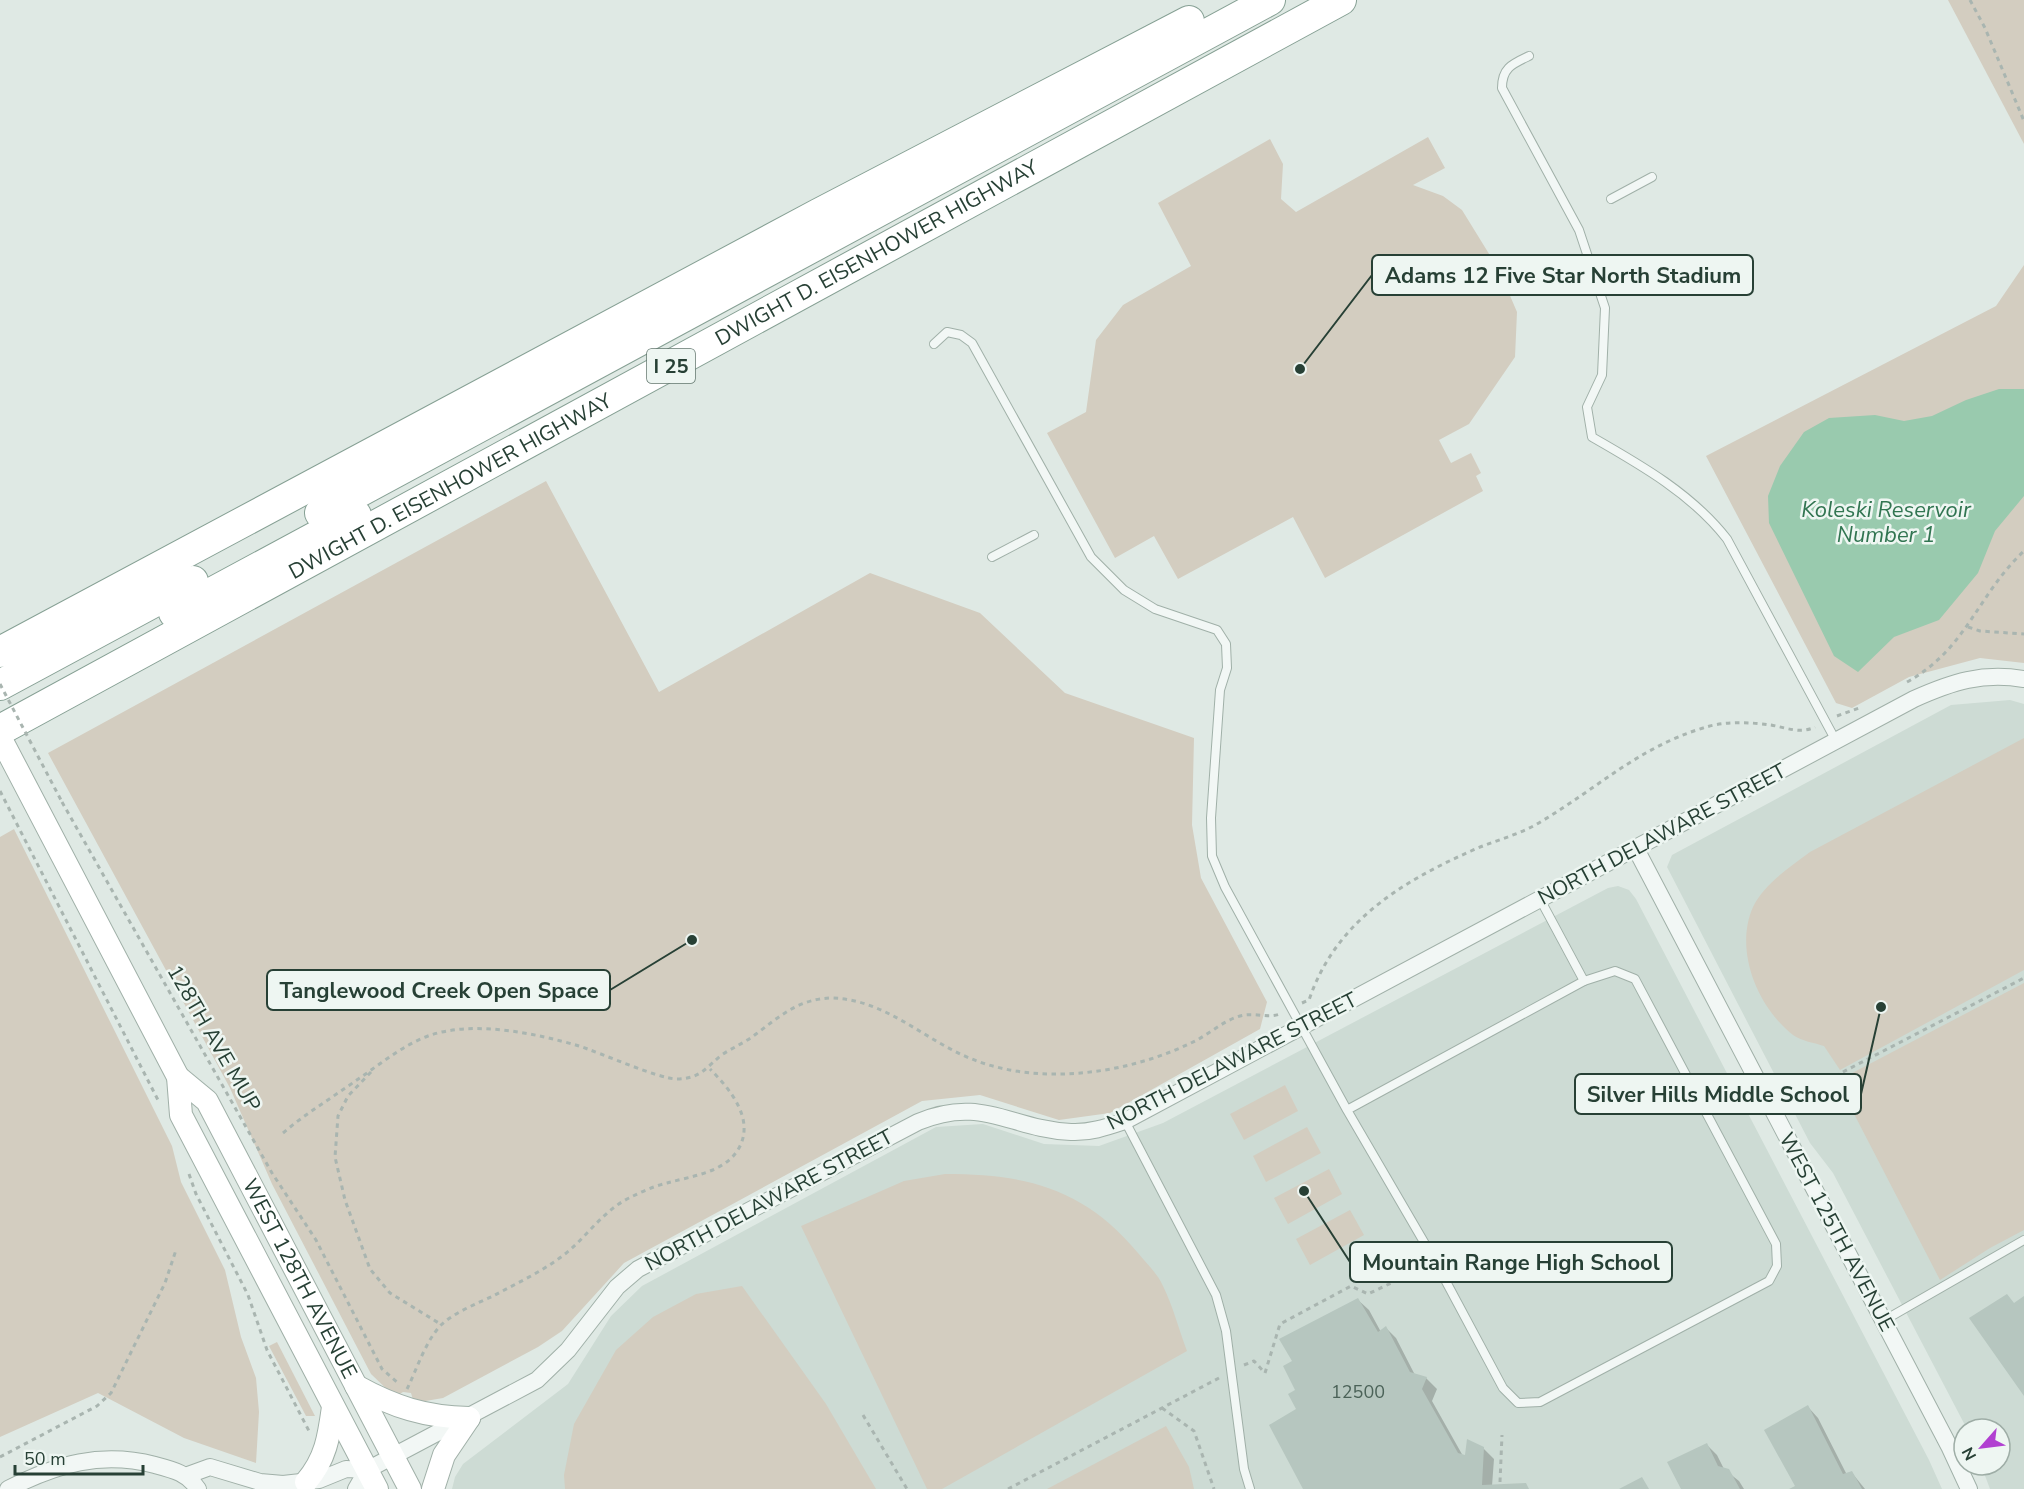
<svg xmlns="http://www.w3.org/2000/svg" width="2024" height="1489" font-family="'Nunito Sans',sans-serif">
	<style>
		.built { fill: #cddbd4 }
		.green { fill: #d3cdc0 }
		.water { fill: #99caae }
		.shadow { fill: #0003 }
		.building { fill: #b6c6bf }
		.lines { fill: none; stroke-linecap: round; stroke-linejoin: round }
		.service-casing { stroke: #a0b0a8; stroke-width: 10 }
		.minor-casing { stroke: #a0b0a8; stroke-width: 18 }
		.secondary-casing { stroke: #a0b0a8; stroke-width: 24 }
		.motorway-casing { stroke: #86a094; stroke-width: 32 }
		.path { stroke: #a9b5b0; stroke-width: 3; stroke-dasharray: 4.5 4.5; stroke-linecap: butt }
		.service { stroke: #f2f7f5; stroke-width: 8 }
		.minor { stroke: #f2f7f5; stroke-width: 16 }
		.secondary { stroke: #fff; stroke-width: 22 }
		.motorway { stroke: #fff; stroke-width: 30 }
		.path-bridge { stroke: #a9b5b0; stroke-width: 3; stroke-dasharray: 4.5 4.5; stroke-linecap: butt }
		.labels { text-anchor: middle; stroke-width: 5; stroke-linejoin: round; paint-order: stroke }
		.number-label { font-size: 18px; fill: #4b6258 }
		.shield { fill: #eef6f2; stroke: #63776e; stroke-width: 1.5 }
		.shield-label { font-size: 20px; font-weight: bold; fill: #274035 }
		.street-label { font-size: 21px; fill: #274035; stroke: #eef6f2 }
		.water-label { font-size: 22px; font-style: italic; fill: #317551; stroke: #eef6f2 }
		.leader { fill: none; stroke: #274035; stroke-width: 2 }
		.callout-dot { fill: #274035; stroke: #eef6f2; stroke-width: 2 }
		.callout { fill: #eef6f2; stroke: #274035; stroke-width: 2 }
		.callout-label { font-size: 22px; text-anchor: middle; font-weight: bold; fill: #274035 }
	</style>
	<rect width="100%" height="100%" fill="#dfe9e4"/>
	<!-- built -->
	<g class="built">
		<polygon points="2010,700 2024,704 2024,1489 1990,1489 1981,1465 2000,1465 2000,1429 1967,1429 1833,1173 1810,1143 1667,867 1672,855 1951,705"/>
		<polygon points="1618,886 1629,890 1636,899 1929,1460 1942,1489 452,1489 455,1477 463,1464 568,1384 611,1316 642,1286 936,1127 983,1124 1044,1144 1099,1146 1163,1123 1608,888"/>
	</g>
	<!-- green -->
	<g class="green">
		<polygon points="1948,0 2024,0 2024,144"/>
		<polygon points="1428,137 1445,168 1413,185 1443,196 1462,210 1499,270 1517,312 1515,357 1469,424 1439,440 1451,463 1471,453 1481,473 1476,476 1483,491 1325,578 1293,517 1178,579 1154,536 1115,558 1047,433 1086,412 1096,340 1123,305 1191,266 1158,203 1270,139 1283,164 1281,199 1296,212"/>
		<polygon points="2024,265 2024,663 1980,658 1909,677 1852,708 1836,703 1706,456 1996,306"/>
		<polygon points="546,481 659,692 870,573 980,613 1065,693 1194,738 1192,825 1201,878 1267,1002 1260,1029 1110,1113 1059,1120 980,1095 922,1101 624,1263 562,1331 538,1347 443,1398 414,1403 411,1393 403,1392 395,1397 371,1374 272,1184 230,1088 48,753"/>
		<path d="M2024 738V970L1840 1070 1824 1046C1815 1043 1801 1041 1793 1035 1757 1007 1734 950 1753 907 1764 884 1790 867 1810 852Z"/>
		<polygon points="14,829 172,1146 181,1182 225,1270 241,1337 256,1378 259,1412 256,1463 184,1438 98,1393 0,1437 0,837"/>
		<polygon points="2024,983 2024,1230 1990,1248 1940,1280 1837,1081"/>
		<polygon points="1285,1085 1298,1111 1244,1140 1230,1114"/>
		<polygon points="1307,1127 1321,1153 1266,1182 1253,1156"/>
		<polygon points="1329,1169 1342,1194 1288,1224 1274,1198"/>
		<path d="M945 1174C1026 1174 1084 1188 1138 1253 1146 1263 1158 1274 1163 1286 1173 1306 1179 1330 1187 1351L942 1489H927L801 1226 904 1181Z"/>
		<polygon points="1350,1210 1364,1235 1310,1265 1296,1239"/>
		<polygon points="742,1286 826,1404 876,1489 565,1489 564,1475 574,1424 616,1350 653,1317 696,1294"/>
		<polygon points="277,1342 315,1416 306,1416 269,1346"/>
		<polygon points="1166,1426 1189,1467 1194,1489 1047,1489"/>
	</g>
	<!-- water -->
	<polygon class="water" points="1999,389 2024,389 2024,496 1995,531 1978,573 1939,620 1894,637 1858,672 1834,656 1769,523 1768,496 1780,466 1804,432 1829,418 1875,415 1904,421 1932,416 1966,400"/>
	<!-- shadow -->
	<g class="shadow">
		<polygon points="1358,1300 1369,1310 1381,1332 1386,1328 1396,1338 1415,1375 1426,1378 1437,1389 1432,1401 1463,1456 1483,1448 1494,1459 1492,1486 1529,1489 1305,1489 1294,1361"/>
		<polygon points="1808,1407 1818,1418 1847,1475 1852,1473 1865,1489 1792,1489 1797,1486"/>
		<polygon points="1707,1445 1717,1455 1724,1469 1739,1481 1744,1489 1683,1489"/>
	</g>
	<!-- building -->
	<g class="building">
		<polygon points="2007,1294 2014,1303 2024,1296 2024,1396 1969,1318"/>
		<polygon points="1358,1298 1378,1332 1386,1326 1410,1372 1427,1377 1422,1389 1458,1453 1465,1455 1467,1439 1484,1447 1482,1485 1526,1483 1529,1489 1303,1489 1269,1425 1296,1409 1288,1394 1295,1390 1283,1366 1292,1361 1279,1339"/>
		<polygon points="1808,1405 1843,1474 1852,1471 1862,1489 1789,1489 1795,1486 1764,1430"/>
		<polygon points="1707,1443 1718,1466 1729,1469 1740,1489 1681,1489 1667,1462"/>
		<polygon points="1642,1477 1649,1489 1619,1489"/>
	</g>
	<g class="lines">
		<!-- service casing -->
		<g class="service-casing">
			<g id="service">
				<path d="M1529 56C1512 64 1502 68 1502 88L1579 230 1605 308 1602 375 1587 407 1592 437C1641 465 1692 494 1727 539L1836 741"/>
				<polyline points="1611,199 1652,177"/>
				<polyline points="934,344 947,332 961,335 972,343 1091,557 1124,590 1155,609 1217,630 1226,644 1227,668 1220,690 1211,818 1212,856 1225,887 1347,1110 1435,1261 1503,1388 1518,1403 1540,1402 1769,1281 1777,1266 1776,1244 1635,979 1615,971 1584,981 1347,1110"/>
				<polyline points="992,557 1034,535"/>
				<polyline points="1540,899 1584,981"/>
				<polyline points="1125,1121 1216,1295 1226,1331 1244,1469 1250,1489"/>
				<polyline points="1883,1321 2024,1240"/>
			</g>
		</g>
		<!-- minor casing -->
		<g class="minor-casing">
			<g id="minor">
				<polyline points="1636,849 1949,1446 1969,1489"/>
				<polyline points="188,1475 210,1467 260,1482 283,1484 319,1480 346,1469 367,1470"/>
				<path d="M8 1489C57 1464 101 1451 155 1465 174 1470 187 1473 198 1489"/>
				<path d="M356 1489 367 1470 537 1380 568 1350 617 1287 638 1269 918 1122C982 1095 1010 1129 1071 1132 1090 1133 1107 1127 1125 1121L1914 699C1952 682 1982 672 2024 679"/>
			</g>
		</g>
		<!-- secondary casing -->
		<g class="secondary-casing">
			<g id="secondary">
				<polyline points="0,737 178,1077 181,1115 377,1489"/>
				<path id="s1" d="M178 1077 207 1101 410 1489"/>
				<path d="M356 1386C394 1407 425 1417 469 1418"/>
				<path d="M306 1482C326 1459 329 1436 333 1407"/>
				<polyline points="433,1489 444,1455 469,1418"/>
			</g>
		</g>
		<!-- motorway casing -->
		<g class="motorway-casing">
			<g id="motorway">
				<polyline points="320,513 1270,0"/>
				<polyline points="174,613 356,515"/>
				<polyline points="0,652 818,214 1189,21"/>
				<polyline points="0,685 193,581"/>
				<path id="s2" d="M0 730C449 490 893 241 1341 0"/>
			</g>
		</g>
		<!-- path -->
		<g class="path">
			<polyline points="1970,0 1985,28 2024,121"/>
			<polyline points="1968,627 1980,631 2024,634"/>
			<path d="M1907 682C1967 649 1977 595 2024 551"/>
			<polyline points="1837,716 1859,708"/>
			<polyline points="0,791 159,1102"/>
			<polyline points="62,802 272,1173 316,1240 382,1369 397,1382"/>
			<path d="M1302 1003 1309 1000C1335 923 1399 883 1471 851 1495 840 1520 835 1542 821 1599 787 1638 748 1703 728 1723 721 1750 722 1771 725 1787 728 1801 734 1815 727"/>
			<polyline points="371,1072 348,1096 338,1116 335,1157 345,1200 370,1269 390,1293 442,1325"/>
			<polyline points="1787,1101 2024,978"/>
			<path d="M283 1133C305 1114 330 1099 354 1082 378 1066 401 1046 428 1036 472 1020 535 1033 579 1046 601 1053 659 1079 677 1079 701 1079 707 1066 723 1054 734 1047 746 1042 756 1034 780 1016 800 998 833 998 888 1000 927 1043 977 1061 1045 1086 1131 1073 1195 1041 1209 1034 1222 1022 1237 1017 1252 1011 1267 1019 1280 1014"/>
			<polyline points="189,1174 196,1194 248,1295 267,1350 309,1431"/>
			<polyline points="1244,1365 1254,1361 1265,1373"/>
			<polyline points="1265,1373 1280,1324 1351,1286 1368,1294 1425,1267"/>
			<path d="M407 1389C417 1369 425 1342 441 1325 455 1312 476 1304 493 1296 519 1282 548 1269 571 1249 590 1232 605 1210 629 1198 641 1192 654 1186 667 1183 691 1176 725 1173 739 1148 755 1119 730 1089 710 1069"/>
			<polyline points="1162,1408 1194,1431 1214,1489"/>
			<polyline points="863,1415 907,1489"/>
			<polyline points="0,1457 97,1406 111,1393 165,1283 176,1250"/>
			<polyline points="1500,1482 1502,1435"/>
			<polyline points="1008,1489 1219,1378"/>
		</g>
		<!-- service -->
		<use href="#service" class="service"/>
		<!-- minor -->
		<use href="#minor" class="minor"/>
		<!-- secondary -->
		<use href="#secondary" class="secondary"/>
		<!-- motorway -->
		<use href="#motorway" class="motorway"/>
		<!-- path-bridge -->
		<polyline class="path-bridge" points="0,684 62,802"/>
	</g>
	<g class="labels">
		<!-- number labels -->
		<g class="number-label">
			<text x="1358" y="1398">12500</text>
		</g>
		<!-- shield labels -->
		<rect class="shield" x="647" y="349" width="48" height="34" rx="4.5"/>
		<g class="shield-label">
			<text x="671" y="373">I 25</text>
		</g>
		<!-- street labels -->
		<g class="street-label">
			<text dy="7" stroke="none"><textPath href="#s2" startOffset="998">DWIGHT D. EISENHOWER HIGHWAY</textPath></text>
			<text dy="7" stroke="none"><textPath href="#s2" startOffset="512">DWIGHT D. EISENHOWER HIGHWAY</textPath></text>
			<text transform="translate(1662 834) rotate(-28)" y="7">NORTH DELAWARE STREET</text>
			<text transform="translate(214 1038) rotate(60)" y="7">128TH AVE MUP</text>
			<text transform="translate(1232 1061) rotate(-27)" y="7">NORTH DELAWARE STREET</text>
			<text transform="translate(769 1200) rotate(-28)" y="7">NORTH DELAWARE STREET</text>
			<text transform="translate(1837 1232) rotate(62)" y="7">WEST 125TH AVENUE</text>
			<text dy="7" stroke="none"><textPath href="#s1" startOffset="238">WEST 128TH AVENUE</textPath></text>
		</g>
		<!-- water labels -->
		<g class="water-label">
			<text x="1886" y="517">Koleski Reservoir<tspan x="1886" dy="25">Number 1</tspan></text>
		</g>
	</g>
	<!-- callouts -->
	<path class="leader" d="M1300 369L1372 275M692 940L610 990M1881 1007L1861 1094M1304 1191L1350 1262"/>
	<g class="callout-dot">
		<circle cx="1300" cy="369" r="6"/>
		<circle cx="692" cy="940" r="6"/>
		<circle cx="1881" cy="1007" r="6"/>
		<circle cx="1304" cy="1191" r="6"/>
	</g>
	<g class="callout">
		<rect x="1372" y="255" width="381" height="40" rx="6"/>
		<rect x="267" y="970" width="343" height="40" rx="6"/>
		<rect x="1575" y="1074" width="286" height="40" rx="6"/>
		<rect x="1350" y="1242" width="322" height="40" rx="6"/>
	</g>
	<g class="callout-label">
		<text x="1563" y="283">Adams 12 Five Star North Stadium</text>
		<text x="439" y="998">Tanglewood Creek Open Space</text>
		<text x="1718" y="1102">Silver Hills Middle School</text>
		<text x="1511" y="1270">Mountain Range High School</text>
	</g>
	<!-- north arrow -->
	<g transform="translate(1982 1447) rotate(242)"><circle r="28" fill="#eef6f2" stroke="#9eada6" stroke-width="1.5"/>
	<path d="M0-4.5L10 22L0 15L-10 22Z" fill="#b140d1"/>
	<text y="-9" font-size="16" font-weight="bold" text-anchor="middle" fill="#274035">N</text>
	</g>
	<!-- scale -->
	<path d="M15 1465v9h128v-9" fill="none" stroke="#274035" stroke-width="3"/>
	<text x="24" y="1465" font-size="18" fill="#274035" stroke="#eef6f2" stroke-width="4.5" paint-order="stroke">50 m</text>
</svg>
